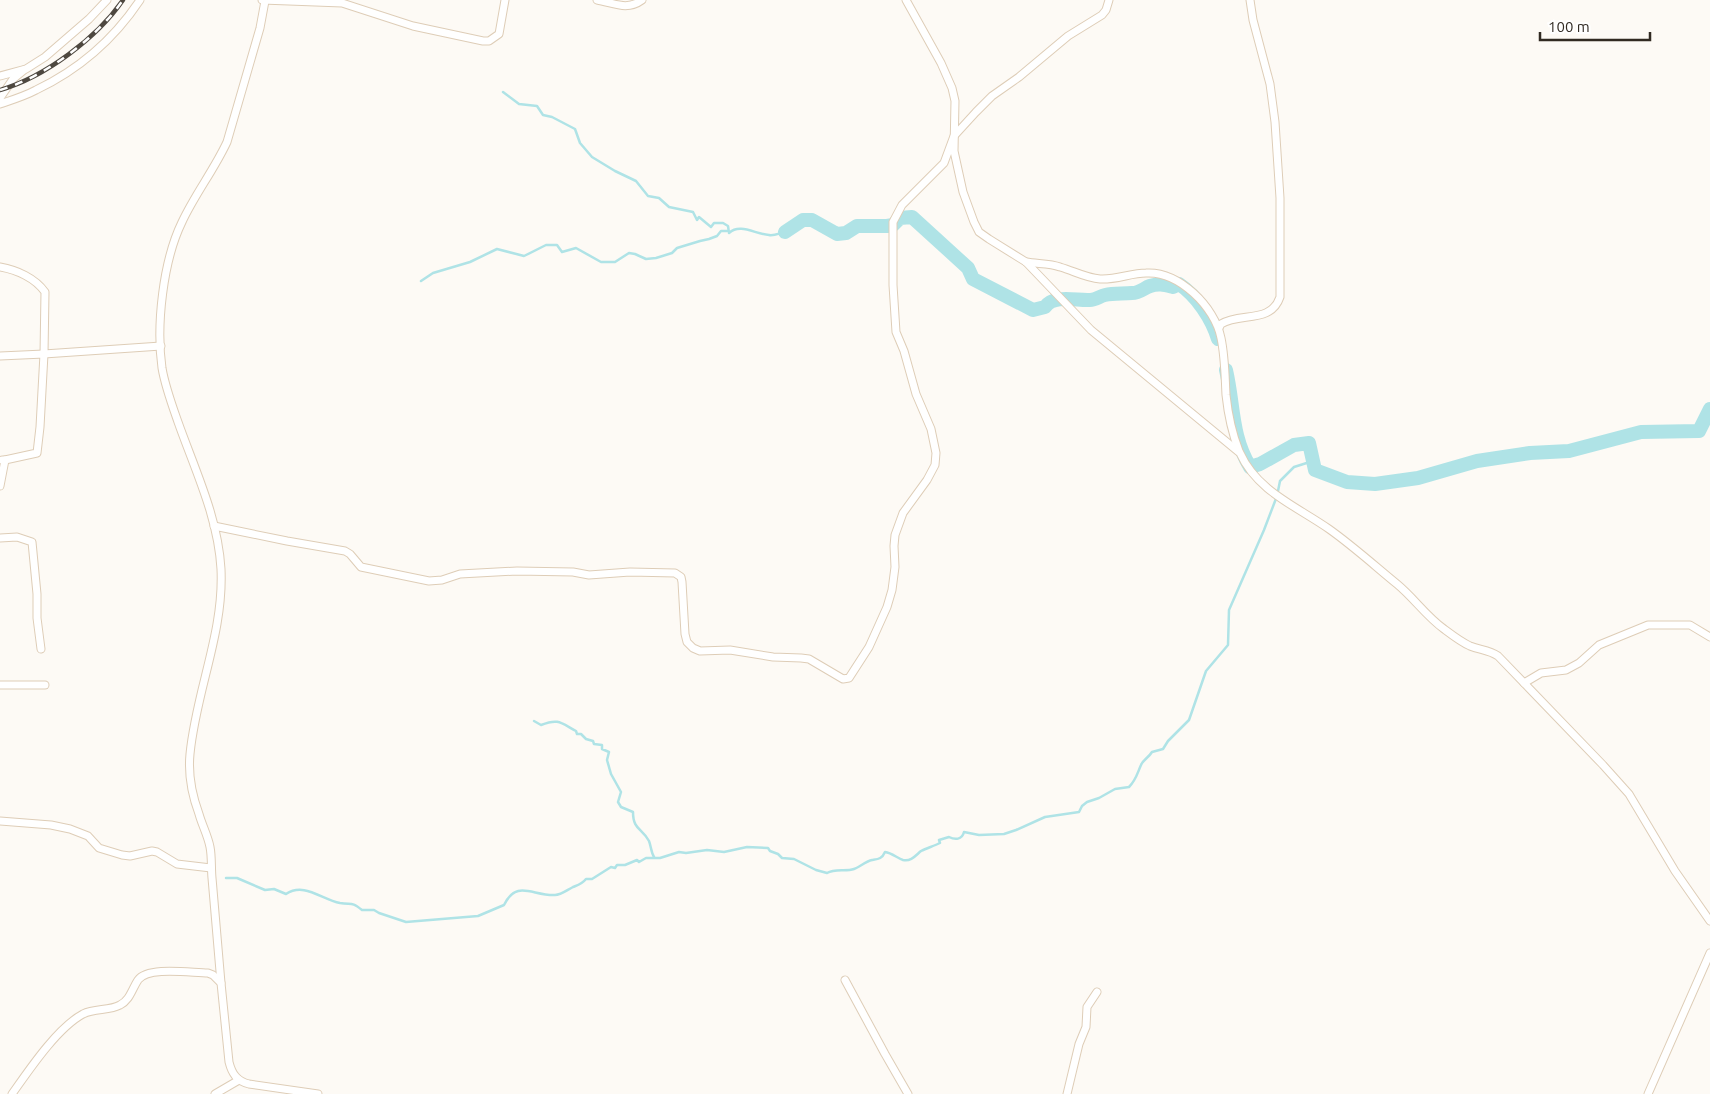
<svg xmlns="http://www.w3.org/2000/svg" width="1710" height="1094" font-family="Ubuntu,sans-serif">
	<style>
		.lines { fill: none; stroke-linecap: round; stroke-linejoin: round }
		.stream { stroke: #afe3e6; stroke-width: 2.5 }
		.river { stroke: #afe3e6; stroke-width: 14 }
		.minor-casing { stroke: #decdb7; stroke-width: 9 }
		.minor { stroke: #fff; stroke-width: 7 }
		.rail-casing { stroke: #4e4840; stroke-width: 4.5 }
		.rail { stroke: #fff; stroke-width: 2.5; stroke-dasharray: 8; stroke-linecap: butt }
	</style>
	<rect width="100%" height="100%" fill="#fdfaf5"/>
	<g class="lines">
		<!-- stream -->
		<g class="stream">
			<path d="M503 92 519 104 537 106 543 115 552 117 575 129 580 143 592 157 615 171 636 181 648 196 659 198 669 207 693 212 697 220 699 217 711 227 714 223H723L728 226 729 233C740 223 755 234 769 235 774 236 780 233 785 232"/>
			<polyline points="421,281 433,273 470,262 497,249 524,256 546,245 557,245 562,252 576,248 601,262 615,262 629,253 635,254 646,259 656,258 672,253 677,248 700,241 709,239 717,236 721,231 727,231"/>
			<path d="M534 721 541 725C559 718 561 723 576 731L577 734H581L586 739 593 741 594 744 602 745V749L609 752 607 760 611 774 621 792 618 802 621 807 633 812C633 830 642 828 649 841 651 846 651 852 654 857"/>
			<path d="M226 878H237L265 890 274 889 286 894C304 882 321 899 340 903 352 905 351 901 362 910H374L379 913 406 922 478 916 504 905C517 879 532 896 555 895 561 895 567 890 573 887 578 885 582 884 586 879H592L611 867 615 868 617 865H625L637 860 639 862 646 858H660L679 852 686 853 707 850 724 852 747 847 768 848 770 851 778 854 782 858 794 859 816 870 827 873C835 868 846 872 854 869 860 867 866 861 872 860 878 859 882 859 885 852 892 853 897 858 903 860 911 862 916 855 921 851 927 848 934 846 940 843L939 840 949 837C955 840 962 840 964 832L979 835 1004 834 1016 830 1045 817 1079 812 1082 806 1087 802 1099 798 1115 789 1129 787C1136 780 1137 774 1141 765 1143 760 1149 757 1152 752L1163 749 1168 741 1189 720 1206 671 1228 645 1229 610 1264 530 1277 496 1280 481 1294 467 1313 461"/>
		</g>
		<!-- river -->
		<g class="river">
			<path d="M785 232 803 220H812L837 234 846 233 857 226H887L893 225 900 218 912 217 968 268 973 279 1033 310 1045 307C1054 294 1077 301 1090 300 1096 300 1100 296 1105 295 1114 293 1123 294 1132 293 1140 293 1144 288 1150 286 1159 283 1165 285 1173 287L1179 284C1197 296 1212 319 1218 339"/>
			<path d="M1226 370C1234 404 1231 436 1250 467L1260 464 1294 445 1309 443 1315 470 1347 482 1375 484 1418 478 1477 461 1530 453 1569 451 1641 432 1699 431 1710 409"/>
		</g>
		<!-- minor casing -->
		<g class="minor-casing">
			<g id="minor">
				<polyline points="262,0 342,3 413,26 483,41 489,41 499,34 505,0"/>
				<path d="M597 0C614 3 627 11 642 0"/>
				<path d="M906 0 941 63 952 88 955 101 954 151 963 192 974 222 979 232 989 239 1026 262 1091 330 1240 453C1257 491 1296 506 1329 529 1353 546 1375 566 1397 584 1414 598 1426 616 1444 629 1452 635 1461 642 1470 646 1480 650 1489 650 1498 656L1603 765 1629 794 1675 871 1710 921"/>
				<polyline points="0,76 26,69 45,57 89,19 107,0"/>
				<polyline points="0,98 13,79 24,70"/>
				<path d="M0 104C12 100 25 96 36 90 78 70 114 39 140 0"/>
				<path d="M1026 262C1038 264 1050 263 1060 267 1074 271 1086 278 1100 279 1116 280 1131 273 1146 273 1179 271 1215 307 1221 338 1225 357 1225 376 1226 395 1228 414 1232 433 1239 451"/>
				<path d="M0 267C17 270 35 278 45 292L44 354 161 346"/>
				<path d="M1219 328 1221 324C1240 312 1271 324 1280 297V198L1275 122 1270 84 1253 20 1250 0"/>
				<polyline points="0,356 44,354 40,427 37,453 5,460"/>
				<polyline points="0,486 5,460 2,460"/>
				<polyline points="214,526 287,541 345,551 350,554 361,567 429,581 442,580 460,574 517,571 573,572 589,575 630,572 675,573 681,577 682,582 685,634 687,642 693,648 700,651 730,650 773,657 801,658 809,659 843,679 849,678 869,647 887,607 892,590 895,567 894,546 895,535 903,513 927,480 935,465 936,453 931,429 916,394 904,351 896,332 893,285 893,222 902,205 944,163 954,136 976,112 992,96 1019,77 1068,36 1102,15 1106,10 1109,0"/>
				<polyline points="0,538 17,537 32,542 37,594 37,618 41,649"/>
				<polyline points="1524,683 1541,673 1566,670 1579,663 1599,645 1648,625 1690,625 1710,637"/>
				<polyline points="0,685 45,685"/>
				<polyline points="0,821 51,825 70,829 88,836 99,848 122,855 130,856 152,851 157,852 177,864 211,868"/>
				<polyline points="845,980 885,1054 908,1094"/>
				<path d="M221 983C218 948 215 913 212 878 211 868 212 857 210 847 208 836 202 825 199 814 192 795 188 774 190 754 196 691 224 633 221 569 218 517 195 470 178 422 172 405 165 386 162 368 156 325 163 261 182 222 195 194 214 170 227 142L260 28 265 1"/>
				<path d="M12 1094C29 1070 57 1028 83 1014 95 1008 109 1011 120 1005 130 1000 132 989 138 980 148 966 191 973 208 973L213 975 221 983 229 1062C232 1074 237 1081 249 1084L318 1094"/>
				<polyline points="215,1094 239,1080"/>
				<polyline points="1067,1094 1079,1044 1086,1027 1087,1007 1097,992"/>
				<polyline points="1648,1094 1710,953"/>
			</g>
		</g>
		<!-- minor -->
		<use href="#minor" class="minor"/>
		<!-- rail casing -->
		<g class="rail-casing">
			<path id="rail" d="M0 90C45 77 97 38 123 0"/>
		</g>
		<!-- rail -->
		<use href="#rail" class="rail"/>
	</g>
	<!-- scale -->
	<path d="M1540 32v8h110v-8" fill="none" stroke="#312a22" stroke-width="2.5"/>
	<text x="1548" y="32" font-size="15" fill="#312a22" stroke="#ffffff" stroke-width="4" paint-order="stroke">100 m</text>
</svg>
